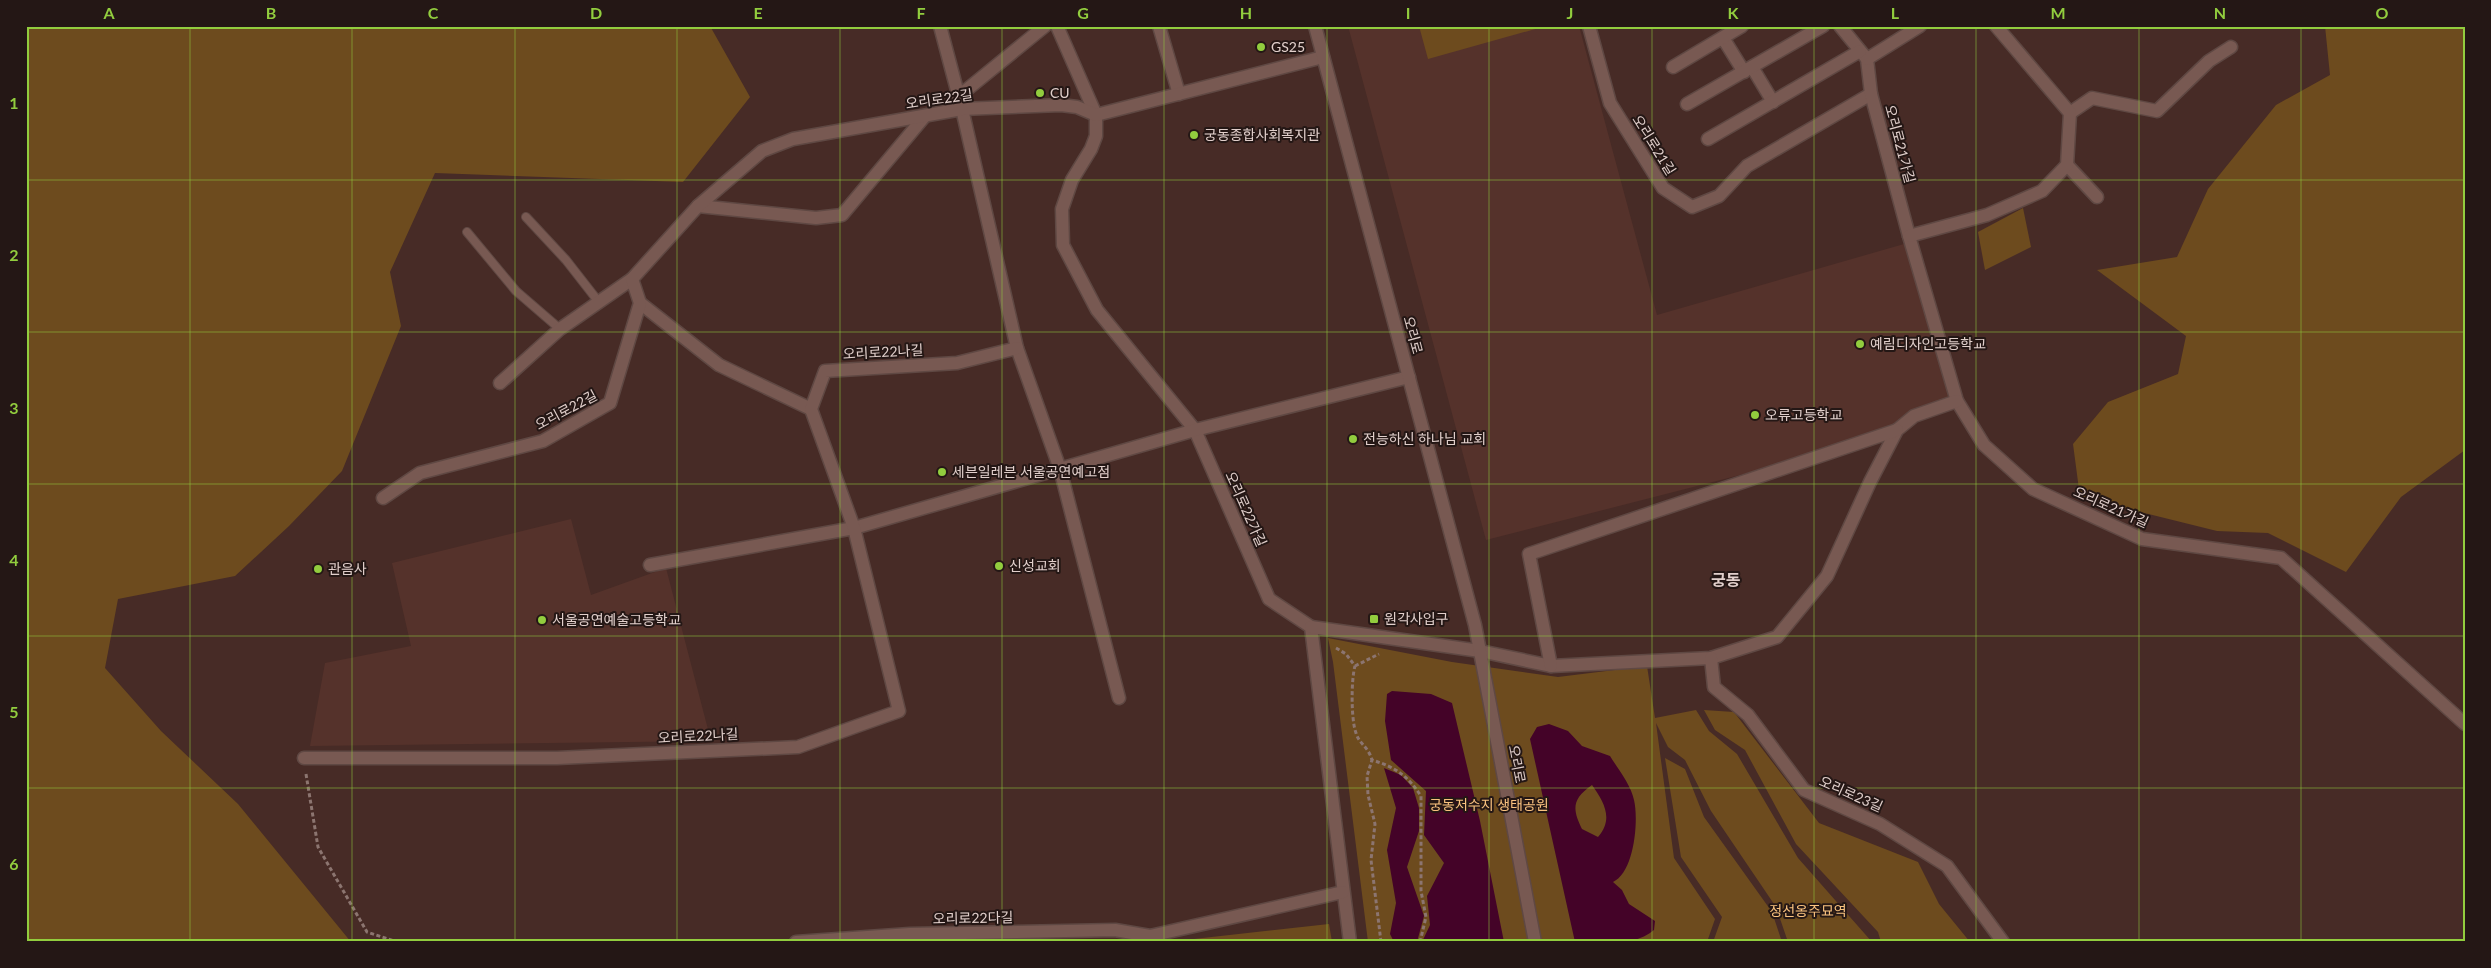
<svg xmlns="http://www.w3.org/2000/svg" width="2491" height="968" font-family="Lato,'Noto Sans KR',sans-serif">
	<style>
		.built { fill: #55322b }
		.green { fill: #6d4b1e }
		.water { fill: #440328; fill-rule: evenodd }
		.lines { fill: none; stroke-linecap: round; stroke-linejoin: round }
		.service-casing { stroke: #5f4843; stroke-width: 10 }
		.minor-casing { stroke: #5f4843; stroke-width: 15 }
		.secondary-casing { stroke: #5f4843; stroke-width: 15 }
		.path { stroke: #8c7570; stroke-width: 3; stroke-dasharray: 4 2.5; stroke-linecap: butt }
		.service { stroke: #785952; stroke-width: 8 }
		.minor { stroke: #785952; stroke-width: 12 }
		.secondary { stroke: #785952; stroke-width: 12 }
		.grid { fill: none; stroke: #92cd3e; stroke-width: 1; stroke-opacity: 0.55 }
		.poi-dot { fill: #92cd3e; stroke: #241715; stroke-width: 2 }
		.labels { text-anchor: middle; stroke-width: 4; stroke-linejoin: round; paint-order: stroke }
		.poi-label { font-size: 14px; fill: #e1cfcb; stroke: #241715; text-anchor: start }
		.street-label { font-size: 14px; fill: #e1cfcb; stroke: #241715 }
		.park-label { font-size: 14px; fill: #f9c27f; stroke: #241715 }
		.quarter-label { font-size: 16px; font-weight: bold; fill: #e1cfcb; stroke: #241715 }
		.neatline { fill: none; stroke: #92cd3e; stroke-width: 2 }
		.grid-label { font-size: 16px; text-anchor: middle; font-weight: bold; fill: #92cd3e }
	</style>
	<rect width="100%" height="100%" fill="#472b26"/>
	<!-- built -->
	<g class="built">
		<polygon points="1348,26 1579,26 1657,315 1911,242 1957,401 1830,452 1486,540"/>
		<polygon points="571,519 591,595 666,568 711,741 310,746 325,663 411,646 392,563"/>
	</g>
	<!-- green -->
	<g class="green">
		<polygon points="26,26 710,26 750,97 683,182 435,173 390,272 401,326 342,471 289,526 235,576 118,599 105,668 161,731 238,804 351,942 26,942"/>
		<polygon points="1419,26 1546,26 1428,59"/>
		<polygon points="2325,26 2465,26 2465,450 2401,497 2346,572 2268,533 2217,531 2080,497 2073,444 2108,402 2178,374 2186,336 2097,270 2177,257 2208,189 2276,105 2330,75"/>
		<polygon points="2023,208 2031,247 1985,270 1978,232"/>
		<polygon points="1328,638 1452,662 1558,677 1647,666 1655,718 1696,710 1709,731 1737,754 1798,858 1872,942 1788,942 1776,907 1711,811 1685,760 1668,747 1656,723 1674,858 1715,919 1707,942 1368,942 1333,662"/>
		<polygon points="1704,710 1734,712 1819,823 1918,862 1939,904 1970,942 1881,942 1878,932 1796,844 1745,750 1715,730"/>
		<polygon points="1665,758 1685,769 1704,817 1772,912 1782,942 1713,942 1722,917 1681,857"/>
		<polygon points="1329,924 1332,942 1167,942"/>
	</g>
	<!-- water -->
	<g class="water">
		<polygon points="1392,691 1431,694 1452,703 1480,821 1504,942 1422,942 1430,925 1427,896 1444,863 1424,835 1426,791 1391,760 1385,721 1387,694"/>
		<path d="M1549 724 1568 731 1582 746 1610 756C1618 769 1631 785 1634 800 1639 821 1634 873 1613 882L1622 890 1629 904 1655 921 1654 930C1635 947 1600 942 1575 942L1530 739 1537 727ZM1592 785C1604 802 1614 819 1598 837L1582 829C1572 809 1572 799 1592 785Z"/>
		<polygon points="1384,768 1401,775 1413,788 1419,808 1419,831 1407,867 1424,916 1417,942 1394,942 1390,934 1396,903 1387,850 1396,808"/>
	</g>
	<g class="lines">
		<!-- service casing -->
		<g class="service-casing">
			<g id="service">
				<polyline points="526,217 566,260 598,301"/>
				<polyline points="467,232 516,291 560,329"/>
			</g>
		</g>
		<!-- minor casing -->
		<g class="minor-casing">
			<g id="minor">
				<polyline points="940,26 962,109 1017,348 1060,469 1119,698"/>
				<polyline points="1057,26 1096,115 1096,136 1091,149 1072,180 1062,209 1063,245 1097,310 1195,430 1269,599 1311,627 1350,942"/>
				<polyline points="1159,26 1179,94"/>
				<polyline points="1589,26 1610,103 1663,188 1692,207 1719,196 1747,166 1871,94"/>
				<polyline points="1840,26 1867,59 1871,94 1909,236 1957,401 1984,445 2033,489 2142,539 2281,558 2465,724"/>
				<polyline points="1723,38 1744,72"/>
				<polyline points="1867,59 1920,26"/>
				<polyline points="1673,67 1742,26"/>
				<polyline points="1752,67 1773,102"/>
				<polyline points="959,96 1045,26"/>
				<polyline points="1687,104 1823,26"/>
				<polyline points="2070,113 2092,98 2157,111 2209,61 2231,47"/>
				<polyline points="1708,139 1860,51"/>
				<polyline points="2067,165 2097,197"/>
				<polyline points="698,206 816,218 842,215 925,116"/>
				<polyline points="1909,236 1987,215 2042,191 2067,165 2070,113 1996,26"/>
				<polyline points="640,303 719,365 811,409"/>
				<polyline points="500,383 560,329 632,279"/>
				<polyline points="383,498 420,473 543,441 610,403 640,303 632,279 698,206 762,151 793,139 962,109 1061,105 1077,107 1096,115 1323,57"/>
				<polyline points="650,565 854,528 1195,430 1409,377"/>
				<polyline points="1311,627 1480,651 1551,666 1711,658 1777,637 1827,576 1870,482 1897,430 1914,416 1957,401"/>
				<polyline points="1711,658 1714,687 1748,715 1804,790 1880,824 1947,866 2003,942"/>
				<polyline points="1551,666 1529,554 1897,430"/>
				<polyline points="304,758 557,758 798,747 899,711 854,528 811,409 825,371 957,363 1017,348"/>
				<polyline points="796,942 910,934 1115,930 1150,936 1343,892"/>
			</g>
		</g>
		<!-- secondary casing -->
		<g class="secondary-casing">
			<polyline id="secondary" points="1315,26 1475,625 1535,942"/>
		</g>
		<!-- path -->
		<g class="path">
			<path d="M1336 648 1346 654 1355 666C1351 680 1351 720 1356 733 1359 744 1368 746 1372 760"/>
			<polyline points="1355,666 1379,654"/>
			<polyline points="306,774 318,847 367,932 397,942"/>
			<path d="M1381 942 1371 860 1375 824 1368 795 1367 776 1372 760C1395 767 1408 776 1421 796V891L1426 917 1420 942"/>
		</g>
		<!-- service -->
		<use href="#service" class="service"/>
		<!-- minor -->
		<use href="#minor" class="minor"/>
		<!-- secondary -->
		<use href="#secondary" class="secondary"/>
	</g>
	<!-- grid -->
	<path class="grid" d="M190 26V942M352 26V942M515 26V942M677 26V942M840 26V942M1002 26V942M1164 26V942M1327 26V942M1489 26V942M1652 26V942M1814 26V942M1976 26V942M2139 26V942M2301 26V942M26 180H2465M26 332H2465M26 484H2465M26 636H2465M26 788H2465"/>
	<!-- markers -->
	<g class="poi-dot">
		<circle cx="1261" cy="47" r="5"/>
		<circle cx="1040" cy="93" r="5"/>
		<circle cx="1194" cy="135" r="5"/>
		<circle cx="1860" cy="344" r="5"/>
		<circle cx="1755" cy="415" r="5"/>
		<circle cx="1353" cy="439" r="5"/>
		<circle cx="942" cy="472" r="5"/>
		<circle cx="999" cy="566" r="5"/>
		<circle cx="318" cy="569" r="5"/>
		<rect x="1369" y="614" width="10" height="10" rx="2.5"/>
		<circle cx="542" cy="620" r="5"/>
	</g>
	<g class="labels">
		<!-- poi labels -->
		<g class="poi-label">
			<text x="1271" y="52">GS25</text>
			<text x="1050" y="98">CU</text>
			<text x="1204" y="140">궁동종합사회복지관</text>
			<text x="1870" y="349">예림디자인고등학교</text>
			<text x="1765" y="420">오류고등학교</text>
			<text x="1363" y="444">전능하신 하나님 교회</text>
			<text x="952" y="477">세븐일레븐 서울공연예고점</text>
			<text x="1009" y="571">신성교회</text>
			<text x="328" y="574">관음사</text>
			<text x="1384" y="624">원각사입구</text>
			<text x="552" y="625">서울공연예술고등학교</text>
		</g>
		<!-- street labels -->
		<g class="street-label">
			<text transform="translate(939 99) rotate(-8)" y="5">오리로22길</text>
			<text transform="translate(1900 144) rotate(75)" y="5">오리로21가길</text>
			<text transform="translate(1654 145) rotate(58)" y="5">오리로21길</text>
			<text transform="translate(1413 335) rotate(75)" y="5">오리로</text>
			<text transform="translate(883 352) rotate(-3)" y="5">오리로22나길</text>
			<text transform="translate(566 410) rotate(-28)" y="5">오리로22길</text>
			<text transform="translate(2111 507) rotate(24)" y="5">오리로21가길</text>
			<text transform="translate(1246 509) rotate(66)" y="5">오리로22가길</text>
			<text transform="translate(698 736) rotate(-3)" y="5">오리로22나길</text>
			<text transform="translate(1517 764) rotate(79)" y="5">오리로</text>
			<text transform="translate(1851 794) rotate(24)" y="5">오리로23길</text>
			<text transform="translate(973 918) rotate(-1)" y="5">오리로22다길</text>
		</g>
		<!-- park labels -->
		<g class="park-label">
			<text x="1489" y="810">궁동저수지 생태공원</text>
			<text x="1808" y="916">정선옹주묘역</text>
		</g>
		<!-- quarter labels -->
		<g class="quarter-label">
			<text x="1726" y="586">궁동</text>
		</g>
	</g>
	<!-- border -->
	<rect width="2491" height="968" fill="none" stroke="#241715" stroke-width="55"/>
	<rect x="28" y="28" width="2436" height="912" class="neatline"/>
	<g class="grid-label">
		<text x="109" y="19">A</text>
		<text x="271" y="19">B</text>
		<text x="433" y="19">C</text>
		<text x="596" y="19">D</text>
		<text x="758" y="19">E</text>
		<text x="921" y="19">F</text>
		<text x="1083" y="19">G</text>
		<text x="1246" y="19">H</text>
		<text x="1408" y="19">I</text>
		<text x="1570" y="19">J</text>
		<text x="1733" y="19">K</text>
		<text x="1895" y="19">L</text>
		<text x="2058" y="19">M</text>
		<text x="2220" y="19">N</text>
		<text x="2382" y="19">O</text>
		<text x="14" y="109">1</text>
		<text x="14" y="261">2</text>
		<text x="14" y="414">3</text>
		<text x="14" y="566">4</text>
		<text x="14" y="718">5</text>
		<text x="14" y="870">6</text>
	</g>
</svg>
